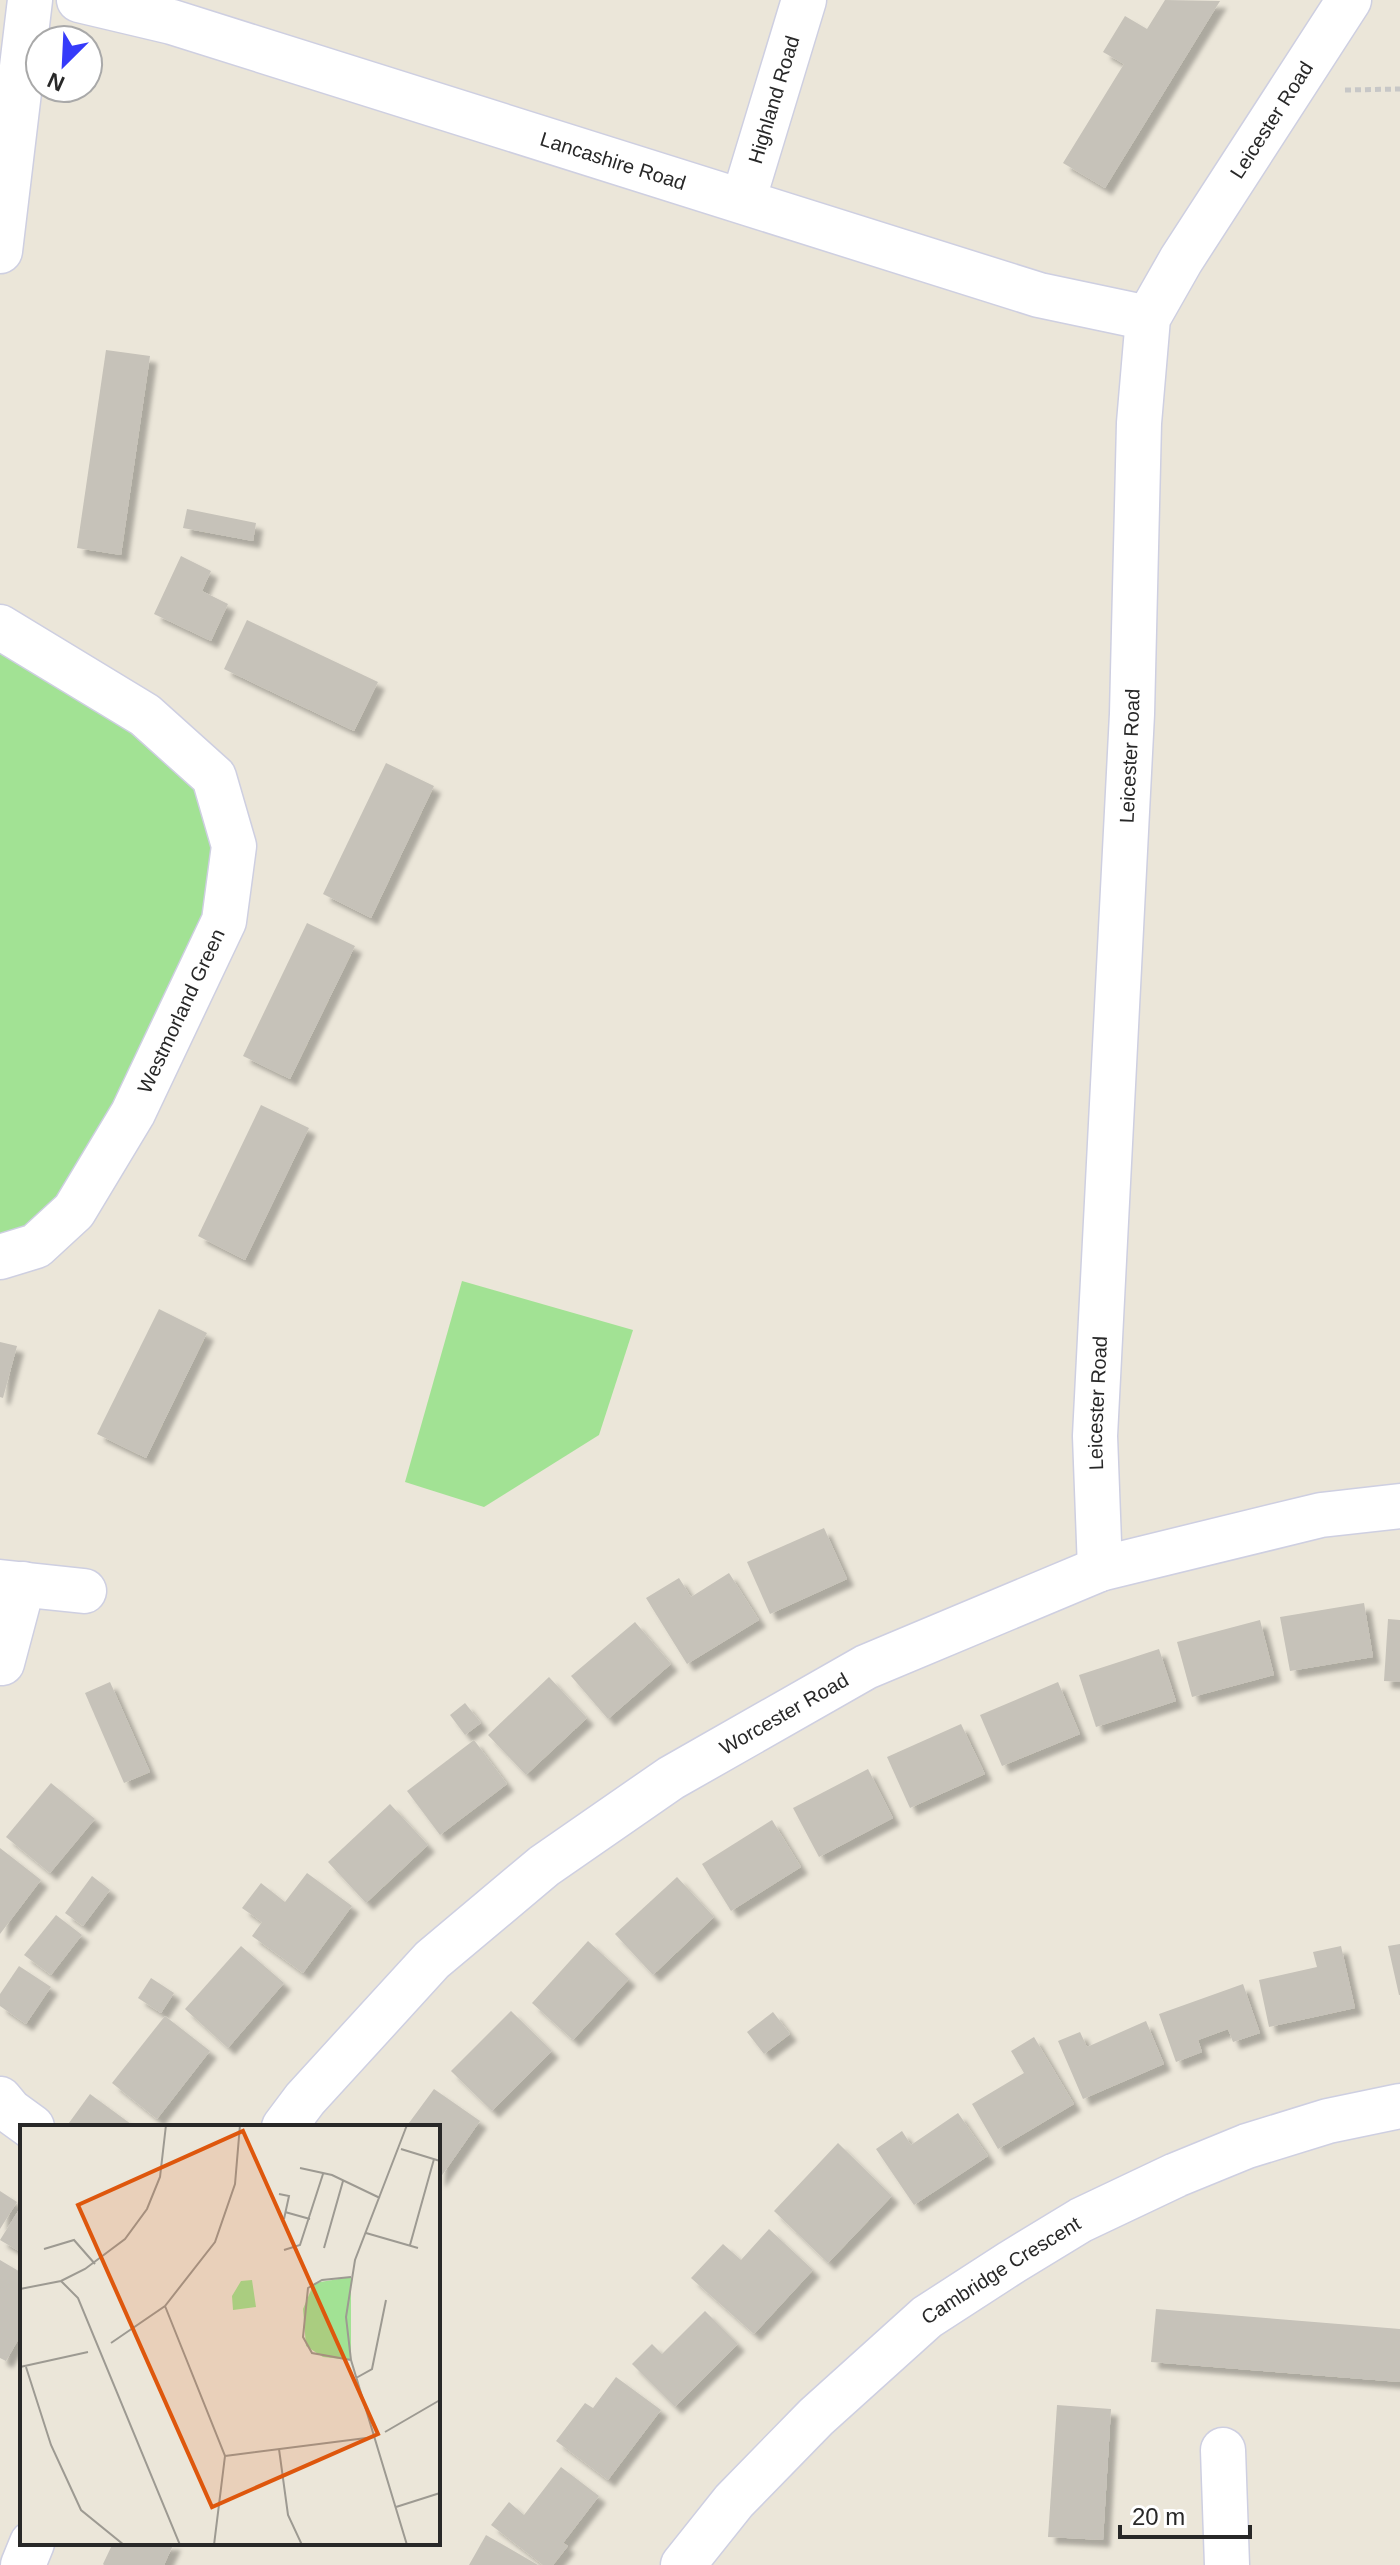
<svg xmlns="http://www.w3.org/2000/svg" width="1400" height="2565" font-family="Arial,sans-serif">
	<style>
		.green { fill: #a2e294 }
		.building { fill: #c6c2b9; filter: url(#shadow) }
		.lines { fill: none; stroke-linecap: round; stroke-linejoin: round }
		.minor-casing { stroke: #cecfe1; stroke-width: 47 }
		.path { stroke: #c7c7c7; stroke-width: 5; stroke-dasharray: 6 4; stroke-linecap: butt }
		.minor { stroke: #fff; stroke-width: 44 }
		.labels { text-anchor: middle; stroke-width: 6; stroke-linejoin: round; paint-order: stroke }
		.street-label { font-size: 20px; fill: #282828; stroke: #fff }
		.inset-road { fill: none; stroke: #9d9a92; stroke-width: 2 }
		.view { fill: #de570d; fill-opacity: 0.15; stroke: #de570d; stroke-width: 4 }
		.inset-edge { fill: none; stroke: #282828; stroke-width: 4 }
	</style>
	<defs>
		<filter id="shadow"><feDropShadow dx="7" dy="7" stdDeviation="2" flood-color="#0004"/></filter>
	</defs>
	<rect width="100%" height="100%" fill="#ebe6d9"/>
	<!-- green -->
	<g class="green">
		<polygon points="0,627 145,715 234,846 74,1211 0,1257"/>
		<polygon points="462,1281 633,1330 599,1435 484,1507 405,1482"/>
	</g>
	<!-- building -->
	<g class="building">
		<polygon points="1165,0 1220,1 1105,188 1063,163 1124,64 1103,52 1125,16 1147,29"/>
		<polygon points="106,350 150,356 121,555 77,548"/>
		<polygon points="187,509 256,523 253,541 183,528"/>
		<polygon points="181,556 211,571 202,591 228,604 211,641 154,614"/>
		<polygon points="247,620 378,682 354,731 224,669"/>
		<polygon points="386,763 434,786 371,918 323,894"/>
		<polygon points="307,923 355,946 290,1079 243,1056"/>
		<polygon points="261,1105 309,1128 245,1260 198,1236"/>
		<polygon points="159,1309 207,1333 146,1458 97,1434"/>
		<polygon points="0,1342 17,1346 3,1398 0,1397"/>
		<polygon points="824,1528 847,1579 770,1614 747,1562"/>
		<polygon points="729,1573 759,1620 687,1664 646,1598 679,1578 691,1597"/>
		<polygon points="1364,1603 1373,1657 1290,1671 1280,1617"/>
		<polygon points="1388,1619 1400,1620 1400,1682 1384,1681"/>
		<polygon points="1260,1620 1274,1675 1192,1697 1177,1642"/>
		<polygon points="635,1622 671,1664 608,1719 571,1676"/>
		<polygon points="1159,1649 1176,1701 1096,1727 1079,1675"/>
		<polygon points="549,1677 587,1718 526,1775 488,1735"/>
		<polygon points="110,1682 150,1772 124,1783 85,1693"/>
		<polygon points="1058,1682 1080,1734 1002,1766 980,1715"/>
		<polygon points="465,1703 481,1723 465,1735 450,1715"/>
		<polygon points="961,1724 985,1774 910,1808 887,1757"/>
		<polygon points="474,1740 507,1784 440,1835 407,1791"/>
		<polygon points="868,1769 893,1818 819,1857 793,1808"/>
		<polygon points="51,1783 95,1819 50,1873 6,1837"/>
		<polygon points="390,1804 428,1845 366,1903 328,1862"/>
		<polygon points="772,1820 801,1867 731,1911 702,1864"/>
		<polygon points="0,1848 41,1880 0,1934"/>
		<polygon points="307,1873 352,1906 303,1973 252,1936 262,1922 242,1908 261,1883 285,1902"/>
		<polygon points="92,1876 110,1890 83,1926 65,1913"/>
		<polygon points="677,1877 714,1917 653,1975 615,1934"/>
		<polygon points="56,1915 82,1935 51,1975 24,1955"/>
		<polygon points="588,1941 629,1979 573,2040 532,2003"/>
		<polygon points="1400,1944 1400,1995 1399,1995 1388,1946"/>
		<polygon points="241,1946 284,1983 228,2048 185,2009"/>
		<polygon points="1341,1946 1355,2008 1269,2027 1259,1980 1317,1967 1313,1952"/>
		<polygon points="19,1966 51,1987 26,2024 0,2006 0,1994"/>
		<polygon points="151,1978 174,1993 161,2013 138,1998"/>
		<polygon points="1243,1984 1260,2033 1233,2042 1228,2029 1198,2040 1202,2052 1176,2062 1159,2014"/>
		<polygon points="511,2011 552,2051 492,2111 451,2071"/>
		<polygon points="773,2012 790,2034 764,2054 747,2032"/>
		<polygon points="165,2016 210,2051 157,2119 112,2083"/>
		<polygon points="1146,2021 1164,2064 1083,2099 1058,2041 1080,2032 1087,2047"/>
		<polygon points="1034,2037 1074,2104 998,2149 972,2104 1024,2073 1011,2051"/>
		<polygon points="434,2089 480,2121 438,2181 438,2127 406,2127"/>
		<polygon points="90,2094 135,2127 66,2127"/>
		<polygon points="958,2113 988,2156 914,2205 876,2149 902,2131 911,2145"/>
		<polygon points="838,2143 892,2196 828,2263 774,2211"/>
		<polygon points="0,2191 17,2202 0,2229"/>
		<polygon points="22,2205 22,2253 0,2240"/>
		<polygon points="769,2229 813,2270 754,2334 691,2278 723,2244 741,2260"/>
		<polygon points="0,2260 22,2273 22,2333 6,2361 0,2358"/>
		<polygon points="1156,2309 1400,2329 1400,2382 1151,2362"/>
		<polygon points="705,2311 738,2344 675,2407 632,2364 652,2344 662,2354"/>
		<polygon points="616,2377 661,2410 608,2480 556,2441 585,2403 593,2408"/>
		<polygon points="1057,2405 1111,2409 1103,2540 1048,2537"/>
		<polygon points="561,2467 599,2496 563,2543 568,2546 553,2565 543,2565 491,2525 509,2502 524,2515"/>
		<polygon points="486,2535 538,2565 469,2565"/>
		<polygon points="113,2543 174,2543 164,2565 104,2565 103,2564"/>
	</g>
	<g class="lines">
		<!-- minor casing -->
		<g class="minor-casing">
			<g id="minor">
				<path id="s1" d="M79 0 172 22 1039 295 1148 318"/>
				<path id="s2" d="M743 201 804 0"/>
				<polyline points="0,251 30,0"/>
				<polyline points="0,627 145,715 214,777 234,846 224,921 133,1113 74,1211 36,1246 0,1257"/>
				<path id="s3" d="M1100 1569 1095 1436 1132 714 1139 423 1148 318 1181 260 1349 0"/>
				<polyline points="0,1582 84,1591"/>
				<polyline points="2,1663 23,1584"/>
				<polyline points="0,2099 10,2111 32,2127"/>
				<path id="s4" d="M284 2127 305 2099 432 1960 544 1866 671 1778 866 1667 1100 1569 1321 1515 1400 1506"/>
				<polyline points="1223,2450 1227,2565"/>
				<polyline points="23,2565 32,2543"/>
				<path id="s5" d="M683 2565 734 2501 816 2417 927 2317 1012 2262 1081 2220 1176 2175 1247 2146 1328 2121 1400 2106"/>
			</g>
		</g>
		<!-- path -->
		<polyline class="path" points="1345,90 1400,89"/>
		<!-- minor -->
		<use href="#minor" class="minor"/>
	</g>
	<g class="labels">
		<!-- street labels -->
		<g class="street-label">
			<text dy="7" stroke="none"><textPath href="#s2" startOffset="106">Highland Road</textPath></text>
			<text dy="7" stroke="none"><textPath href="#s3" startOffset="1486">Leicester Road</textPath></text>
			<text dy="7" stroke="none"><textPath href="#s1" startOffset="558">Lancashire Road</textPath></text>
			<text dy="7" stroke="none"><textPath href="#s3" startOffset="814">Leicester Road</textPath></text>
			<text transform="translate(181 1011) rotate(-65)" y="7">Westmorland Green</text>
			<text dy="7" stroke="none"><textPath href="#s3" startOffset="166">Leicester Road</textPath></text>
			<text dy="7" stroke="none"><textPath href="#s4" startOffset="654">Worcester Road</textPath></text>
			<text dy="7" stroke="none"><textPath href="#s5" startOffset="436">Cambridge Crescent</textPath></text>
		</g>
	</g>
	<!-- overview -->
	<g transform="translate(20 2125)">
		<rect width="420" height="420" fill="#ebe6d9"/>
		<path d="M331 152V235L303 232 286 221 283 184 294 158ZM232 155 236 182 213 185 212 171 221 156Z" fill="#a2e294"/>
		<path class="inset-road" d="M387 0 335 135 326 192 331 235 387 420M381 24 420 36M280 43 312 50 360 73M259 69 269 71 264 94M265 87 290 94M346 108 398 123M390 120 414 34M304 123 323 56M24 124 54 115 75 139M264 125 280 120 303 49M331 152 302 155 288 163 283 212 292 228 331 235M41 156 58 173 160 420M0 164 41 156 65 144 105 114 127 84 140 52 146 0M145 181 205 331 194 420M91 218 145 181 195 117 215 59 220 0M0 242 68 227M6 242 31 320 61 385 104 420M336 253 352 244 366 175M365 307 420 275M259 324 268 390 282 420M205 331 354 312M376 382 420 368"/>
		<path class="view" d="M223 6 358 309 192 382 58 80Z"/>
		<rect width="420" height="420" class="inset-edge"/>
	</g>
	<!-- north arrow -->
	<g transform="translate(64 64) rotate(204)"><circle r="38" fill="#ffffff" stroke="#a9a9a9" stroke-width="2"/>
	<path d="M0-6L14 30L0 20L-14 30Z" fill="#363bfa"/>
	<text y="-12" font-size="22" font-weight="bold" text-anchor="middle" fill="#282828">N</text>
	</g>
	<!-- scale -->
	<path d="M1120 2525v12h130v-12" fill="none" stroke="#282828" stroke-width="4"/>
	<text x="1132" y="2525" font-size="24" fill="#282828" stroke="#ffffff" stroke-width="6" paint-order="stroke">20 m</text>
</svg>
